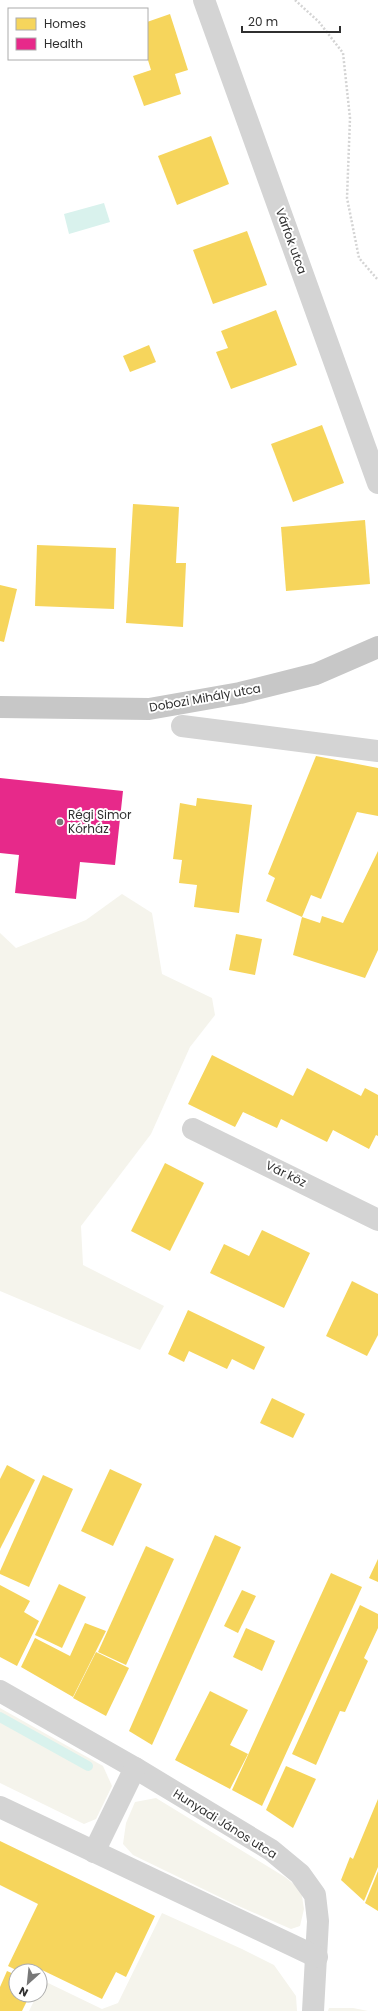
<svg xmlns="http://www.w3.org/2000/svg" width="378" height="2011" font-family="Poppins,sans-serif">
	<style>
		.green { fill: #f5f4ec }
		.water { fill: #d9f2ed }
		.homes { fill: #f6d55c }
		.health { fill: #e7298a }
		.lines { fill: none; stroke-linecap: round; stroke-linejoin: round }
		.stream { stroke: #d9f2ed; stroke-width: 10 }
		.path { stroke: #d4d4d4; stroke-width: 2.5; stroke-dasharray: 2 2; stroke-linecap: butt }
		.minor { stroke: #d4d4d4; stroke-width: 22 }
		.major { stroke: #c7c7c7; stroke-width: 22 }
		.poi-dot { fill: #787878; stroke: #fff; stroke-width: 1.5 }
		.labels { text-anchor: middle; stroke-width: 4; stroke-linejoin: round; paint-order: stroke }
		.street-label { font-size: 12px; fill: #2f2f2f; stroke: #fff }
		.poi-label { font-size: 12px; fill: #2f2f2f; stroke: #fff; text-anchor: start }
	</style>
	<rect width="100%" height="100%" fill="#fff"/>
	<!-- green -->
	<g class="green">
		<polygon points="122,894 152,913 162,974 212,998 215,1015 190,1047 151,1134 81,1226 83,1265 164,1306 140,1350 0,1291 0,933 16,948 86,920"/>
		<polygon points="0,1708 103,1766 112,1786 96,1819 84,1824 0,1783"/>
		<polygon points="156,1798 285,1877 301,1890 304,1909 300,1926 291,1929 234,1904 133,1855 123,1844 126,1823 135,1802"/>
		<polygon points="162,1913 242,1949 274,1965 296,1996 297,2011 29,2011 37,1995 40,1995 40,1989 44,1981 102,2009 118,2003"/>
		<polygon points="329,2008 353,2008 368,2011 328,2011"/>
	</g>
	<!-- water -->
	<polygon class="water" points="104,203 110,222 69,234 64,214"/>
	<!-- homes -->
	<g class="homes">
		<polygon points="170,14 188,70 175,74 181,94 144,106 133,76 151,70 147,57 147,22"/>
		<polygon points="211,136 229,184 177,205 158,156"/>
		<polygon points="247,231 267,285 213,304 193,250"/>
		<polygon points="276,310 297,365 231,389 216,352 228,348 221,331"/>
		<polygon points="149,345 156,362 130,372 123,356"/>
		<polygon points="322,425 344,483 293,502 271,444"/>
		<polygon points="133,504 179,507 176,563 186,563 183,627 126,623"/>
		<polygon points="365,520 370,584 286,591 281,527"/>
		<polygon points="37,545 116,548 114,609 35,606"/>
		<polygon points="0,585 17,589 4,642 0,641"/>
		<polygon points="316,756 378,768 378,816 357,812 321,899 311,895 302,917 266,901 275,878 268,874"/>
		<polygon points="197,798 252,805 239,913 194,907 197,885 179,883 182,860 173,859 180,803 196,806"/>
		<polygon points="378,851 378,950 365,978 293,955 302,917 320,923 322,916 343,923"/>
		<polygon points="236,934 262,939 255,975 229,970"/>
		<polygon points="212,1055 293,1096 307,1068 361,1096 365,1088 378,1095 378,1136 376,1135 369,1149 333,1130 327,1142 281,1119 277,1128 243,1112 235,1127 188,1104"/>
		<polygon points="165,1163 204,1183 170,1251 131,1231"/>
		<polygon points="262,1230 310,1253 284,1308 210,1273 224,1244 249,1256"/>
		<polygon points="352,1281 378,1294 378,1335 367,1356 326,1336"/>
		<polygon points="188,1310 265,1347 254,1370 232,1359 227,1369 189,1351 184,1362 168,1354"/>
		<polygon points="272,1398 305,1414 293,1438 260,1423"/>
		<polygon points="7,1465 35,1480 0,1549 0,1479"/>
		<polygon points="110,1469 142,1484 113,1546 81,1531"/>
		<polygon points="43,1475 73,1489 29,1587 0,1574 0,1571"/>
		<polygon points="215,1535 241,1547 152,1745 129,1731"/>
		<polygon points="146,1546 174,1559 126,1665 98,1652"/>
		<polygon points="378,1559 378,1582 369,1578"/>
		<polygon points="331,1573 362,1587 262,1806 232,1790"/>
		<polygon points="59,1584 86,1597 62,1648 35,1635"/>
		<polygon points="0,1585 30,1601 24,1612 39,1621 17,1666 0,1657"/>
		<polygon points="242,1590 256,1596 238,1633 224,1626"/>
		<polygon points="360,1605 378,1614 378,1628 364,1658 368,1661 345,1712 340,1711 316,1765 292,1754"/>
		<polygon points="85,1623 106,1631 73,1697 21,1667 35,1638 70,1656"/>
		<polygon points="246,1628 275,1641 262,1671 233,1657"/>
		<polygon points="96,1652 129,1668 106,1716 73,1698"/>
		<polygon points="210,1691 248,1710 230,1745 248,1754 230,1789 175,1760"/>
		<polygon points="286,1766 316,1779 293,1828 266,1810"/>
		<polygon points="378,1799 378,1867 364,1901 341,1880 350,1857 353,1859"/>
		<polygon points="0,1841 155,1916 126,1977 116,1972 102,1999 42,1970 40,1975 40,1971 18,1971 8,1966 38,1904 0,1885"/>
		<polygon points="378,1871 378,1911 365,1903"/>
		<polygon points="7,1971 16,1975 16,1995 30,1995 22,2011 0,2011 0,1987"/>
	</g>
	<!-- health -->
	<polygon class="health" points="0,778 123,791 115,865 80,862 76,899 15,893 19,855 0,853"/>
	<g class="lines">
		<!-- stream -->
		<polyline class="stream" points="0,1717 88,1766"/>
		<!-- path -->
		<polyline class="path" points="295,0 319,22 343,53 350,118 347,198 359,258 378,280"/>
		<!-- minor -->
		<g class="minor">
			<polyline points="204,0 378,483"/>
			<polyline points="182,726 378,751"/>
			<polyline points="193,1129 378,1220"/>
			<polyline points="0,1691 135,1768 271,1850 300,1874 315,1895 318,1921 313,2011"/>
			<polyline points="0,1807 317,1957"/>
			<polyline points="94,1852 135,1768"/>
		</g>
		<!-- major -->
		<polyline class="major" points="0,707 149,709 240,693 316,674 378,647"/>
	</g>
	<!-- markers -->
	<circle class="poi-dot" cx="60" cy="822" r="4"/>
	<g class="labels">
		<!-- street labels -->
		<g class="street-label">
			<text transform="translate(291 241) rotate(70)" y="4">Várfok utca</text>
			<text transform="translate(205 698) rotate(-10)" y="4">Dobozi Mihály utca</text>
			<text transform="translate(286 1174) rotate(26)" y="4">Vár köz</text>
			<text transform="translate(225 1824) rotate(32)" y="4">Hunyadi János utca</text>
		</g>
		<!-- poi labels -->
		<g class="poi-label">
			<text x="68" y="819">Régi Simor<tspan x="68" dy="14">Kórház</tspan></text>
		</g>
	</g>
	<!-- legend -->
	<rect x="8" y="8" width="140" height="52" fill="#ffffff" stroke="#acacac"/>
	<rect x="16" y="18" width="20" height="12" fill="#f6d55c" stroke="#acacac"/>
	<text x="44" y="28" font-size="12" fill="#2f2f2f">Homes</text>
	<rect x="16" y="38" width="20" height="12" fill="#e7298a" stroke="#acacac"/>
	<text x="44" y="48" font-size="12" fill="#2f2f2f">Health</text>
	<!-- north arrow -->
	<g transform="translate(28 1983) rotate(207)"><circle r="19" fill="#ffffff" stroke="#acacac"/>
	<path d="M0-3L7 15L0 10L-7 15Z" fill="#787878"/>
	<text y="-6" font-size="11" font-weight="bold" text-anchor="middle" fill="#2f2f2f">N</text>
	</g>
	<!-- scale -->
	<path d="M242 26v6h98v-6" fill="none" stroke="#2f2f2f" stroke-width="2"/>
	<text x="248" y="26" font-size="12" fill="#2f2f2f" stroke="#ffffff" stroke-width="3" paint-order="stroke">20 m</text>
</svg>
